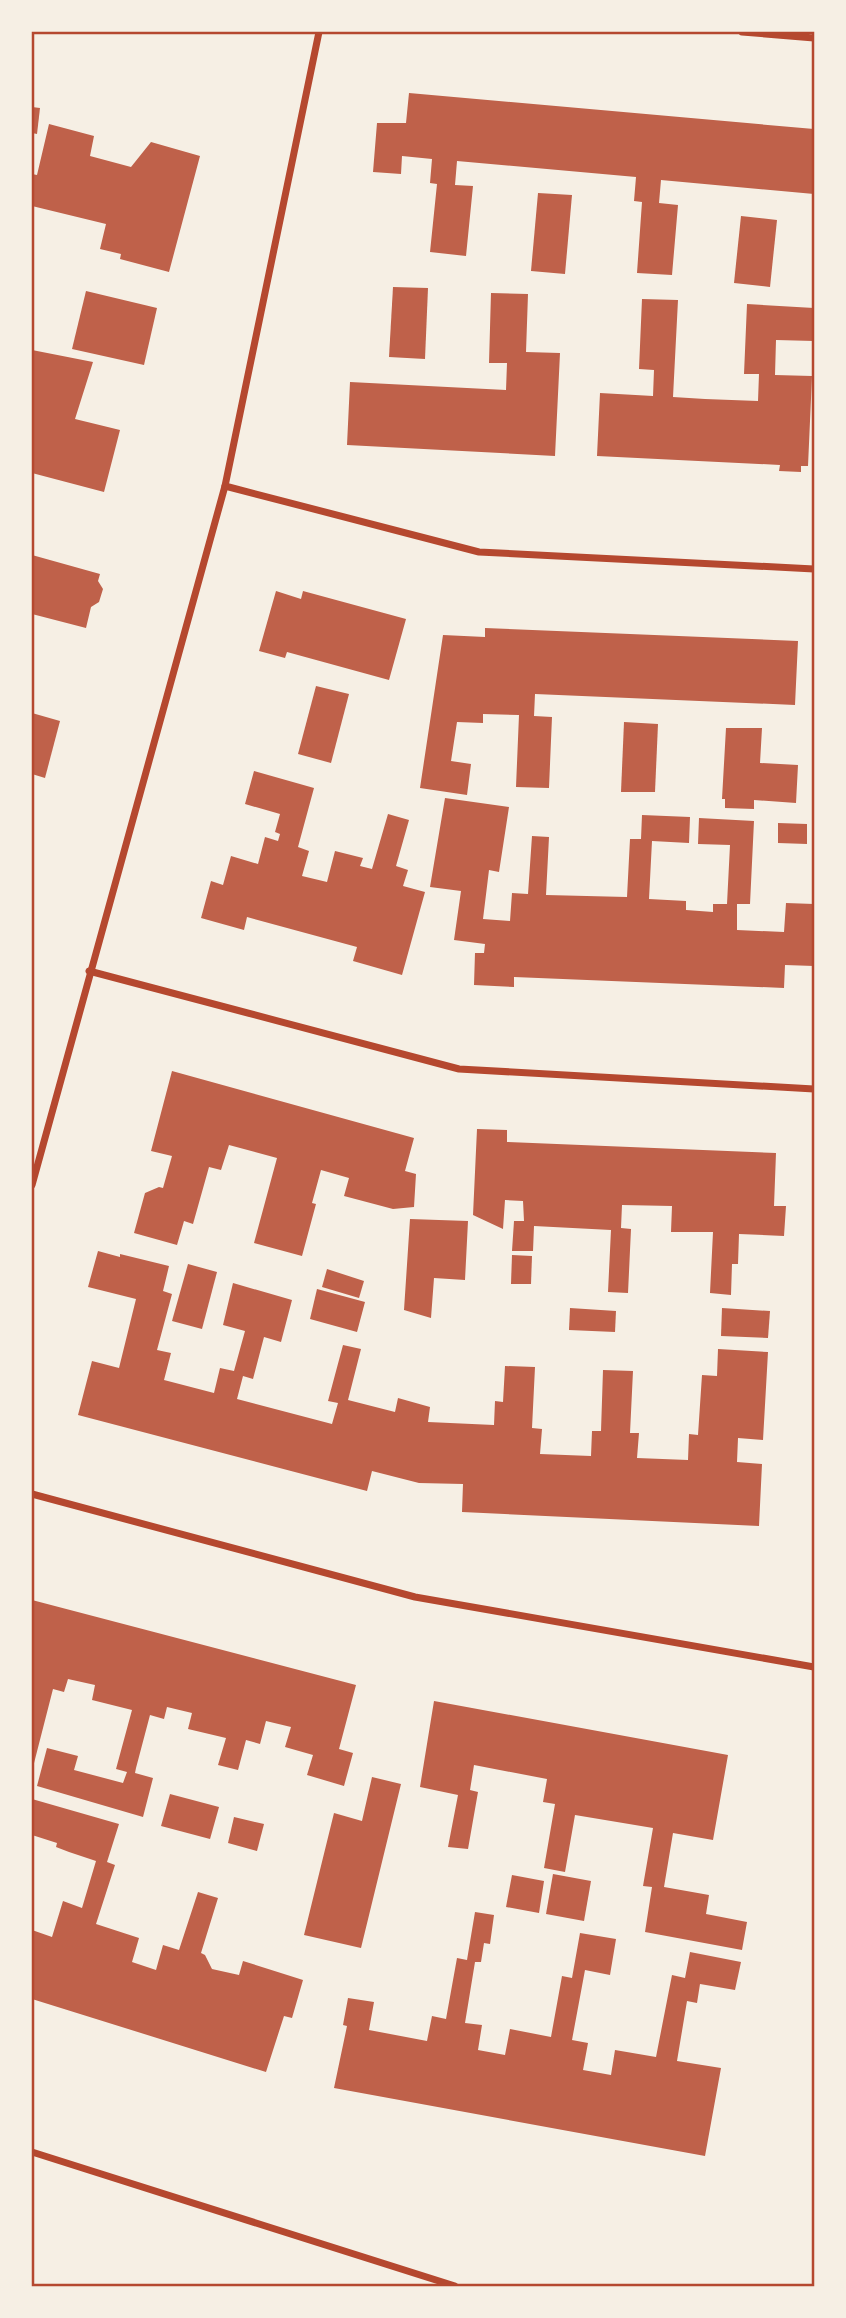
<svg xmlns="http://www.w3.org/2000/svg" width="846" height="2318" font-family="'Zilla Slab',serif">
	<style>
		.building { fill: #bf614a }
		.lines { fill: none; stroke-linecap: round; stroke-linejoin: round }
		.minor { stroke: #b5482f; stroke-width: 7 }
		.neatline { fill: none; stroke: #b5482f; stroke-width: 2.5 }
	</style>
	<rect width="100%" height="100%" fill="#f6efe4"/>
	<!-- building -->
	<g class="building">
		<polygon points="409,93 814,129 814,194 661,180 659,203 678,205 672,275 637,273 642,202 634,201 636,177 457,161 455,185 473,186 466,256 430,252 437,184 430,183 432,159 402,156 401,174 373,172 377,123 406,123"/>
		<polygon points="32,107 40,108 37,134 32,133"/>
		<polygon points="49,124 94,136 90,156 131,167 151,142 200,156 169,272 120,259 121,254 100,249 106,224 32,206 32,174 37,175"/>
		<polygon points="538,193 572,195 565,274 531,271"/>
		<polygon points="741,216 777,220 770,287 734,283"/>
		<polygon points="393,287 428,288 425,359 389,357"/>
		<polygon points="86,291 157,308 144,365 72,349"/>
		<polygon points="491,293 528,294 526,352 560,353 555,456 347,445 350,382 506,390 507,363 489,363"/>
		<polygon points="642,299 678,300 673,397 705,399 758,401 759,374 744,374 747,304 814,308 814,341 776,340 775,375 812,376 808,466 801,466 801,472 779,471 780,465 597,456 600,393 653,396 654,370 639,369"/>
		<polygon points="32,350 93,362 75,419 120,430 104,492 32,473"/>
		<polygon points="32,555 100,574 98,581 103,589 99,602 91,607 86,628 32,614"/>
		<polygon points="276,591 301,599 303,591 406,619 389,680 287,652 285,658 259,651"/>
		<polygon points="485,628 798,641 795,705 535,694 534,716 552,717 549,788 516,787 519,715 483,714 483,723 457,722 451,761 471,764 467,795 420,788 443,635 485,637"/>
		<polygon points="316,686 349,694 331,763 298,754"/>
		<polygon points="32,713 60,721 45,778 32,774"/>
		<polygon points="624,722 658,724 655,792 621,792"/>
		<polygon points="726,728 762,728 760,763 798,765 796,803 754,800 754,809 725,808 725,799 722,799"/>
		<polygon points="254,771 314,788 298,847 309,851 302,876 327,882 335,851 363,858 360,866 372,869 388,814 409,820 396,866 408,870 403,886 425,892 402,975 353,961 357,947 247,917 244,930 201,918 211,881 223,885 231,856 258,864 265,837 278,841 280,834 275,832 280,814 245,804"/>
		<polygon points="445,798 509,807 499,872 489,870 483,919 510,921 512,893 528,894 532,836 549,837 546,895 627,897 630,839 641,839 642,815 690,817 689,843 652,841 649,899 686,901 686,910 713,912 713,904 727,904 730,845 698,844 699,818 754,821 750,904 737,904 737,930 784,932 786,903 814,904 814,966 785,965 784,988 514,977 514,987 474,985 475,953 484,953 485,944 454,940 461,891 430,887"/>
		<polygon points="778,823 807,824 807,844 778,843"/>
		<polygon points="172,1071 414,1138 405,1171 416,1174 414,1207 393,1209 344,1196 349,1178 321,1170 312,1203 316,1204 302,1256 254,1243 277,1158 229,1145 221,1170 209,1167 193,1224 184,1221 177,1245 134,1233 145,1193 159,1187 163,1188 172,1156 151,1151"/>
		<polygon points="477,1129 507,1130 507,1142 776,1153 774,1206 786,1206 784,1236 739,1234 738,1264 732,1264 731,1295 710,1293 713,1232 671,1232 672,1206 622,1205 621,1228 631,1229 628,1293 608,1292 611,1230 534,1226 533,1251 512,1251 514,1221 524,1221 523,1201 505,1200 503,1229 473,1215"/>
		<polygon points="410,1219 468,1221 465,1280 434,1278 431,1318 404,1310"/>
		<polygon points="98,1251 120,1257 120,1254 169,1266 163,1291 172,1294 157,1350 171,1353 164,1380 214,1393 220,1368 234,1371 245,1331 223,1325 233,1283 292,1300 281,1342 264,1337 253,1379 243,1376 237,1399 332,1424 338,1403 328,1401 343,1345 361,1349 348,1400 395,1412 398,1398 430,1407 428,1422 494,1425 495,1401 503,1402 505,1366 535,1367 532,1428 542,1429 540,1454 591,1456 592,1431 601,1431 603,1370 633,1371 630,1433 639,1433 637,1458 688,1460 689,1434 698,1435 702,1375 717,1376 718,1349 768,1352 763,1440 738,1438 737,1462 762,1464 759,1526 462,1512 463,1484 419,1483 372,1471 367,1491 78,1415 92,1361 119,1368 136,1299 88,1287"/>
		<polygon points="512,1255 532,1256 531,1284 511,1284"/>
		<polygon points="188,1264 217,1272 202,1329 172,1321"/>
		<polygon points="327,1269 364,1281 359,1298 322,1287"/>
		<polygon points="317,1289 365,1302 357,1332 310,1319"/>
		<polygon points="570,1308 616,1311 615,1332 569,1330"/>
		<polygon points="722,1308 770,1311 768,1338 721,1336"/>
		<polygon points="32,1600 356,1685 339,1749 353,1753 344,1786 307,1775 313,1755 285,1747 291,1727 266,1721 260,1744 246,1740 238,1770 218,1765 226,1738 188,1729 192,1713 167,1707 164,1719 150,1715 136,1768 135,1773 153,1778 143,1817 37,1786 47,1748 78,1756 74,1770 123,1783 127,1772 116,1769 132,1710 92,1700 95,1685 68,1679 64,1692 53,1689 32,1771"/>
		<polygon points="434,1701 728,1755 713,1840 673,1833 664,1887 709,1895 706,1914 747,1922 742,1950 645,1932 652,1887 643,1886 653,1828 575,1815 565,1872 544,1868 555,1804 543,1802 547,1779 474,1765 470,1790 478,1792 468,1849 448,1847 458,1795 420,1787"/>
		<polygon points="372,1777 401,1784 361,1948 304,1935 334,1813 362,1821"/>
		<polygon points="170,1794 219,1807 210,1839 161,1826"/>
		<polygon points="32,1799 119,1824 107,1862 115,1865 96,1924 139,1938 132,1962 156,1970 163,1945 179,1950 198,1892 218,1898 201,1953 205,1955 212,1969 239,1975 243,1961 303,1980 292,2018 284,2016 266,2072 32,1999 32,1930 52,1937 63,1901 82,1908 96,1861 69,1852 56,1847 57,1843 32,1835"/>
		<polygon points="234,1817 264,1824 257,1851 228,1843"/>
		<polygon points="553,1874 591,1881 584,1921 546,1914"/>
		<polygon points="512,1875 544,1881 539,1913 506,1907"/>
		<polygon points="475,1912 494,1915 490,1944 484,1943 481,1962 475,1962 465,2023 482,2025 478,2050 505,2055 510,2029 551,2037 562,1976 572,1978 580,1933 616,1939 610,1975 585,1970 572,2040 588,2043 583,2070 611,2075 615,2050 656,2057 672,1975 685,1978 690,1952 741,1962 735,1990 700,1984 697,2003 687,2001 677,2061 721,2068 705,2156 334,2088 347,2026 343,2025 348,1998 374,2002 369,2030 427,2041 432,2016 446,2019 457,1958 467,1960"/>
	</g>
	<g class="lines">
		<!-- minor -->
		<g class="minor">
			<polyline points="742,32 814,38"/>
			<polyline points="225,486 479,552 814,569"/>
			<polyline points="89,971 459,1069 814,1089"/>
			<polyline points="32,1185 225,486 319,32"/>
			<polyline points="32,1494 415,1597 814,1667"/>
			<polyline points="32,2152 455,2286"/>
		</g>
	</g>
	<!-- border -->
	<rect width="846" height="2318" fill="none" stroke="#f6efe4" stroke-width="66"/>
	<rect x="33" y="33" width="780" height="2252" class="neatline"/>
</svg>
